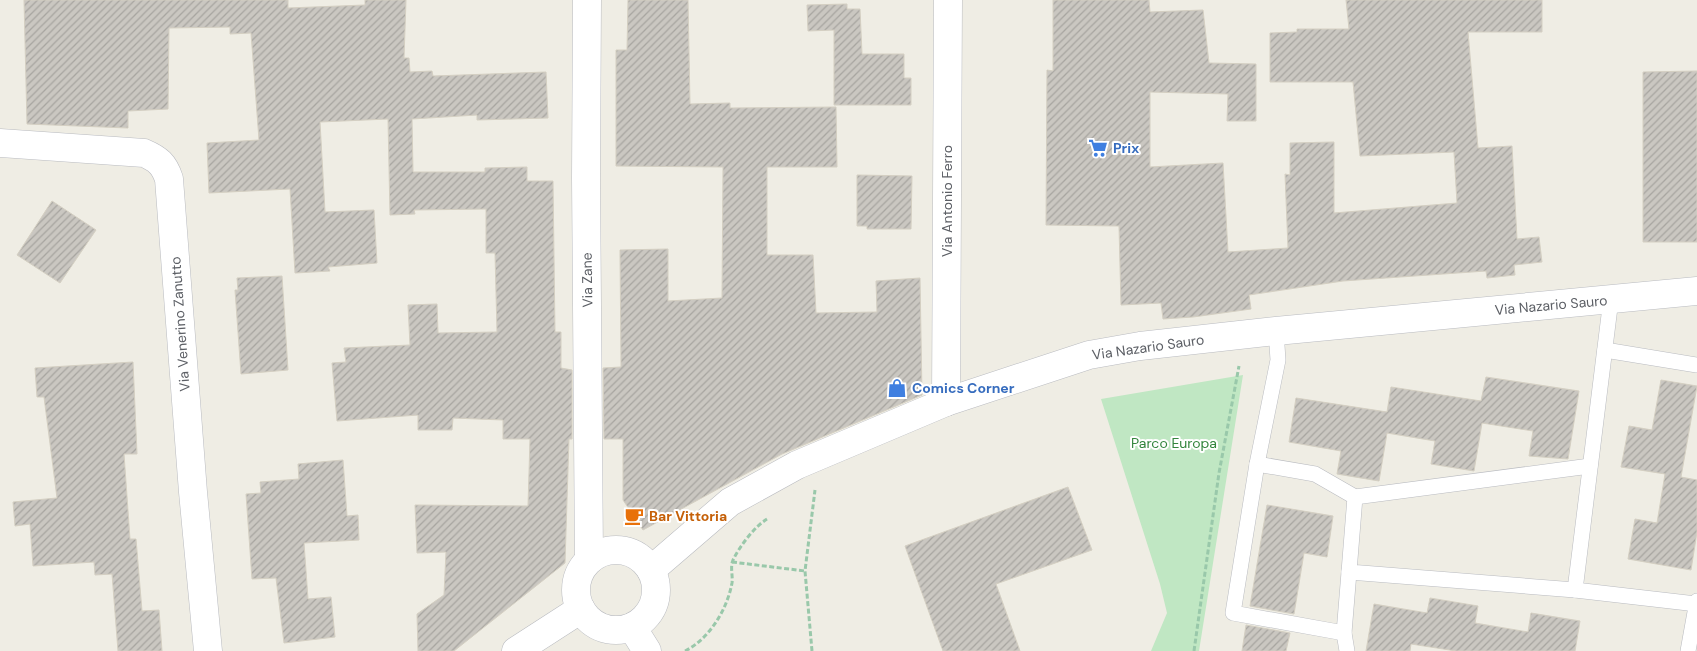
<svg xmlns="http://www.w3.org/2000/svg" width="1697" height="651" font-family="'DM Sans',sans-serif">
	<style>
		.park { fill: #c0e7c3 }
		.building { fill: url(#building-hatch); stroke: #d4cfc2 }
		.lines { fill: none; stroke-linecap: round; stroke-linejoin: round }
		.service-casing { stroke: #b9bbc0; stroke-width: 16 }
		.minor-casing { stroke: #b9bbc0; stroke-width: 29 }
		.tertiary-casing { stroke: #b9bbc0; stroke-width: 29 }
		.path { stroke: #99c8aa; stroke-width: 3; stroke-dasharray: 5 2.5; stroke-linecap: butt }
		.service { stroke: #fff; stroke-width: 15 }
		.minor { stroke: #fff; stroke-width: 28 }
		.tertiary { stroke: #fff; stroke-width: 28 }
		.labels { text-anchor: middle; stroke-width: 4; stroke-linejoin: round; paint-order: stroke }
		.shop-label { font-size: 14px; font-weight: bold; fill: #366cbe; stroke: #fff; text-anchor: start }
		.street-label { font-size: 14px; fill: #5c5f65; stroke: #fff }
		.park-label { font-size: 14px; fill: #33853d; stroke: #fff }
		.food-label { font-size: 14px; font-weight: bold; fill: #c56008; stroke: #fff; text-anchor: start }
	</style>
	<defs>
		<pattern id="building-hatch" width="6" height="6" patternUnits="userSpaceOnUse" patternTransform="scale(1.25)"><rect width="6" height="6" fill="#cac7c1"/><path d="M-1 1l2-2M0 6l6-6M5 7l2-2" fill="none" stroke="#a7a5a0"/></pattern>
	</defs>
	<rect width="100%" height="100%" fill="#efede4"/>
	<!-- park -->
	<polygon class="park" points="1243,375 1199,651 1151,651 1167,613 1160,584 1101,399"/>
	<!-- building -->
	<g class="building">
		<polygon points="24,0 288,0 288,8 365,5 365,0 406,0 404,58 409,58 410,72 432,71 433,76 546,72 548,118 477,120 477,115 412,119 413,172 485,172 485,168 527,167 527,181 553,181 555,332 561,332 561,368 572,370 572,439 569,439 565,563 454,651 418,651 417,614 444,595 446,552 417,553 415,505 528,506 530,439 503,439 503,420 453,418 452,430 418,430 418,415 337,421 332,363 346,362 344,348 410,345 408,305 437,304 438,333 497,332 495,253 486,253 486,209 414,210 415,214 390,215 388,119 320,122 325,212 374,210 377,263 328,267 330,271 295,273 290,189 209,193 207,143 259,140 251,33 230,34 230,27 169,28 168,109 128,111 128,128 27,124"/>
		<polygon points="628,0 688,0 690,104 730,103 730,108 836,107 837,167 767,167 767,255 813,255 816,313 877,312 876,281 920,278 922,395 782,454 643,530 623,500 623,439 604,439 603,368 621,367 621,365 620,250 668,249 668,301 722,298 723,167 616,166 616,50 627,50"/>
		<polygon points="1053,0 1149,0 1150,12 1203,10 1209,63 1256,64 1256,121 1227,121 1228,94 1150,92 1150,167 1223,163 1228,252 1288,248 1285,174 1290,175 1290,143 1334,142 1334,213 1457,203 1454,152 1360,156 1353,82 1270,82 1270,33 1297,32 1297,29 1349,29 1346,0 1542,0 1542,32 1468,32 1478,148 1512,146 1517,239 1539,237 1542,262 1514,265 1515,275 1487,278 1486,271 1343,281 1249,295 1251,309 1193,317 1163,319 1161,303 1121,305 1119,226 1046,225 1047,70 1053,71"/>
		<polygon points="847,4 847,9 860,9 862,54 904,54 904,78 911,78 911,105 834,105 834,30 808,31 807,5"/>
		<polygon points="1697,71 1697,242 1643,242 1643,72"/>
		<polygon points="857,175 912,176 911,229 867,229 867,226 857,226"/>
		<polygon points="52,201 96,230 60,283 17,255"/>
		<polygon points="282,276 288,370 241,374 235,290 238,290 237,278"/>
		<polygon points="133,362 137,454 124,454 130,539 136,539 142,611 159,610 162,651 118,651 112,574 95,575 94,562 33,566 30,524 15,526 13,502 57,498 44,397 37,397 35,368"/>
		<polygon points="1486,377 1579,391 1568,459 1529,456 1533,431 1482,423 1474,471 1431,464 1435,441 1387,433 1379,481 1337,474 1341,451 1289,442 1296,398 1387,412 1391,387 1481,401"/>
		<polygon points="1661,380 1697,386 1681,477 1697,480 1697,532 1691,570 1628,559 1635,519 1657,523 1665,474 1621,467 1629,426 1652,430"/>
		<polygon points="343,460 347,516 358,515 359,540 304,543 308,599 331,597 335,637 284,643 276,578 252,579 246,494 261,493 260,482 299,479 298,464"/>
		<polygon points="1068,487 1092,550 996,584 1020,651 943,651 905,546"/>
		<polygon points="1267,505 1333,516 1327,557 1304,553 1294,614 1250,606"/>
		<polygon points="1430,598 1478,606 1475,623 1528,632 1531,613 1580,621 1575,651 1456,651 1411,644 1410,651 1366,651 1374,604 1427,613"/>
		<polygon points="1246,625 1290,633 1286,651 1242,651"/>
	</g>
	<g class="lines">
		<!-- service casing -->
		<g class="service-casing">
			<g id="service">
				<polyline points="1611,299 1575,590 1697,604"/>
				<polyline points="1276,331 1278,360 1257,464 1315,474 1355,497"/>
				<polyline points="1605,350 1697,365"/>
				<polyline points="1257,464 1233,613 1344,633"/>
				<polyline points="1575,590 1349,572 1355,497 1590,466"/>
				<polyline points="1347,651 1344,633 1349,572"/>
				<polyline points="1688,651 1697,601"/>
			</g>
		</g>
		<!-- minor casing -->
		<g class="minor-casing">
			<g id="minor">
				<polyline points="587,0 586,178 589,560"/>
				<path d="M0 143 144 153C158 159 164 164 169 179L193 492 208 651"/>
				<polyline points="946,402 948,0"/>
			</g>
		</g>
		<!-- tertiary casing -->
		<g class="tertiary-casing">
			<g id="tertiary">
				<circle cx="616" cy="590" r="40"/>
				<polyline points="651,570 730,502 797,465 946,402 1089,355 1140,346 1276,331 1697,291"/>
				<polyline points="632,627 647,651"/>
				<polyline points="516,651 581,609"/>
			</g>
		</g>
		<!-- path -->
		<g class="path">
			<polyline points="732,562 805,571"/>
			<path d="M685 651C709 639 727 610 732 583 733 576 730 567 733 560 740 546 754 527 767 519"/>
			<polyline points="812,651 805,571 815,490"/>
			<polyline points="1194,651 1219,473 1239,366"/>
		</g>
		<!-- service -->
		<use href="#service" class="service"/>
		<!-- minor -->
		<use href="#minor" class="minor"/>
		<!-- tertiary -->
		<use href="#tertiary" class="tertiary"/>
	</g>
	<!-- icons -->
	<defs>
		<g id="supermarket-bare" transform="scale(1.5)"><path d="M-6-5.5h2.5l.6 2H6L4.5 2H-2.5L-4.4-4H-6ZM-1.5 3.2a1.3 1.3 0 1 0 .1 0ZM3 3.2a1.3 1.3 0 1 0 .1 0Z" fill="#3f7fe0" stroke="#fff" stroke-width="2.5" paint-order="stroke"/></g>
		<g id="shop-bare" transform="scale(1.5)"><path d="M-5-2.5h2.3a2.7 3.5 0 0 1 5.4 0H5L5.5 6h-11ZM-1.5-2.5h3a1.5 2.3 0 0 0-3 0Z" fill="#3f7fe0" stroke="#fff" stroke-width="2.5" paint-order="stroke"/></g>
		<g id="cafe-bare" transform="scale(1.5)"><path d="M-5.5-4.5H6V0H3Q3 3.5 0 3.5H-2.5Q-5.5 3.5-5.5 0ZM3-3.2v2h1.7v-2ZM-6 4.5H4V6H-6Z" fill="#e8710a" stroke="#fff" stroke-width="2.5" paint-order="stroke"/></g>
	</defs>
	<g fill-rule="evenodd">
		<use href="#supermarket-bare" x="1098" y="148"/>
		<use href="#shop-bare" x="897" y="388"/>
		<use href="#cafe-bare" x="634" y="516"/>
	</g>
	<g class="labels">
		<!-- shop labels -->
		<g class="shop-label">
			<text x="1113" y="153">Prix</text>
			<text x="912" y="393">Comics Corner</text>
		</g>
		<!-- street labels -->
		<g class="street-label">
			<text transform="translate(947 201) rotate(-90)" y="5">Via Antonio Ferro</text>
			<text transform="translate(587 280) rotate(-91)" y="5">Via Zane</text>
			<text transform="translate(1551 305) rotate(-5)" y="5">Via Nazario Sauro</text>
			<text transform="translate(180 324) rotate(-94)" y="5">Via Venerino Zanutto</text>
			<text transform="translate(1148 347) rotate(-8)" y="5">Via Nazario Sauro</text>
		</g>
		<!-- park labels -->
		<g class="park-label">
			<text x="1174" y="448">Parco Europa</text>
		</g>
		<!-- food labels -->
		<g class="food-label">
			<text x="649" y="521">Bar Vittoria</text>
		</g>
	</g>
</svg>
